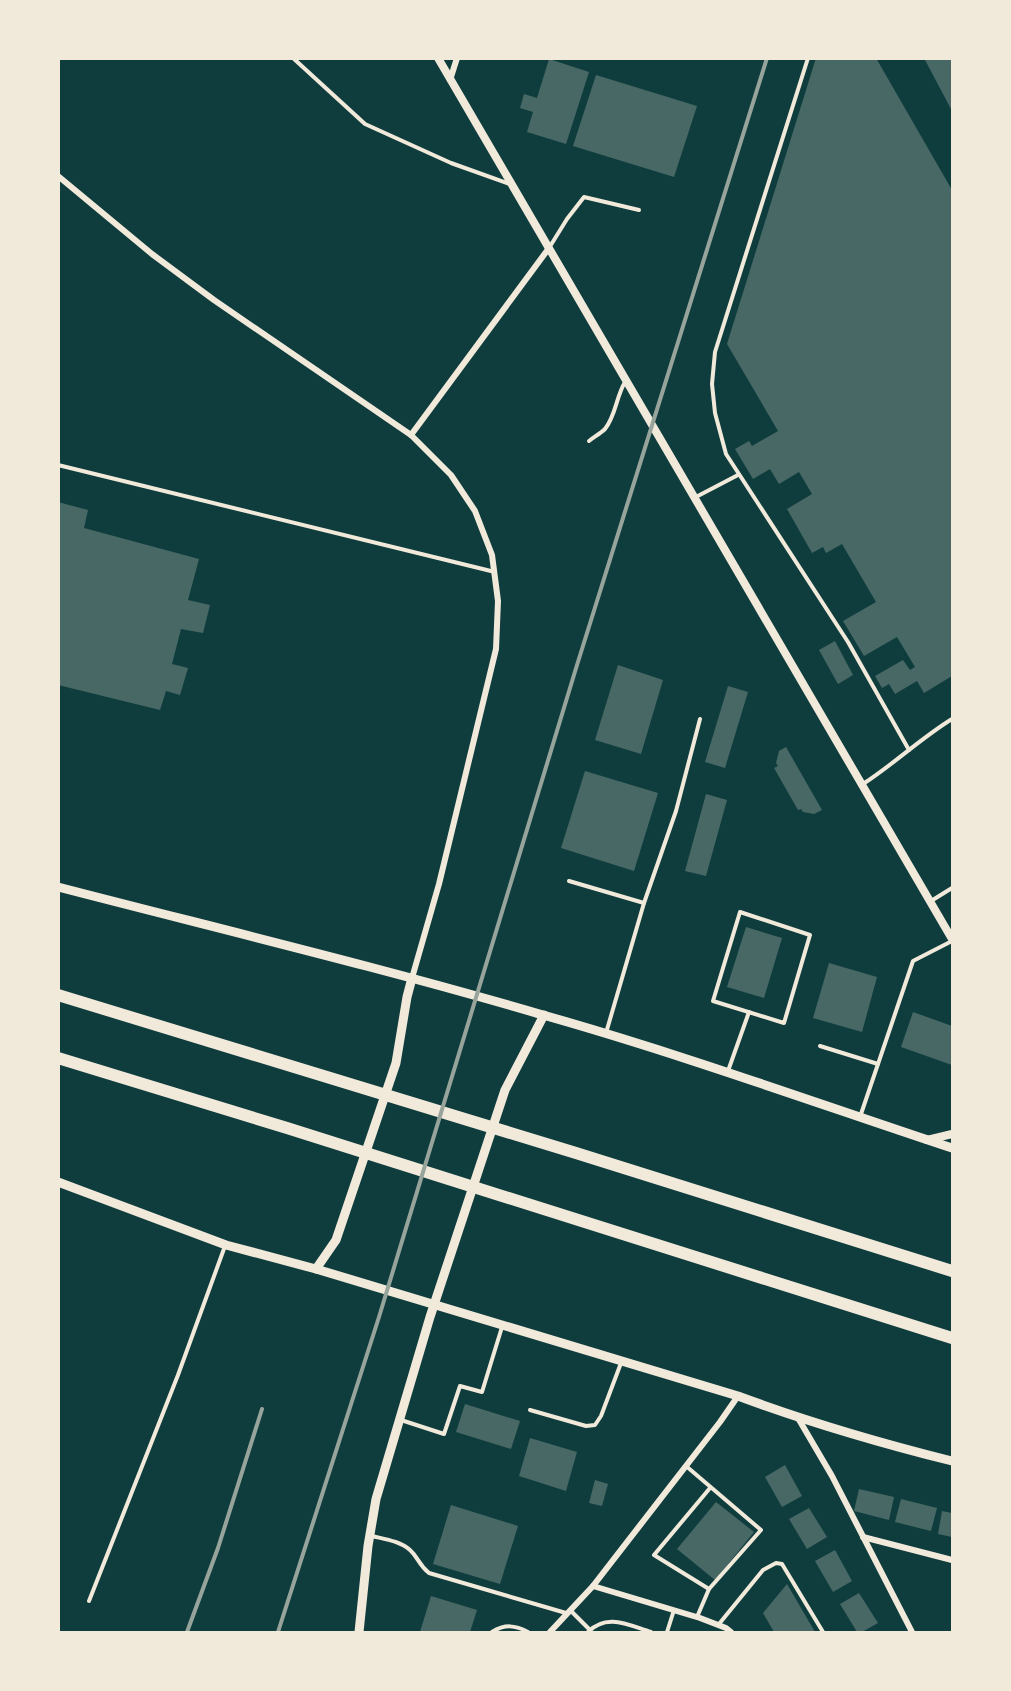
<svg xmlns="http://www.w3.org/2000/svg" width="1011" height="1691" font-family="'Roboto Condensed',sans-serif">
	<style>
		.building { fill: #486865 }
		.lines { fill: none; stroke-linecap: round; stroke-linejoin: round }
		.service { stroke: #f1e9da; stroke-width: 4 }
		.minor { stroke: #f1e9da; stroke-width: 6 }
		.tertiary { stroke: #f1e9da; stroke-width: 8 }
		.secondary { stroke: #f1e9da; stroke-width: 9 }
		.motorway { stroke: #f1e9da; stroke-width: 12 }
		.rail { stroke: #97a49c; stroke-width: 4 }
	</style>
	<rect width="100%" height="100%" fill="#0f3d3e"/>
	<!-- building -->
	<g class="building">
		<polygon points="816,58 876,58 952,190 952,676 924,693 917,681 895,694 889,684 882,688 875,676 903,660 910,670 915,667 897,637 864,656 843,621 876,602 842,544 826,553 823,547 812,553 787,509 812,494 799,472 779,484 770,469 753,479 735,449 749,441 752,446 778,431 727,344"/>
		<polygon points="924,58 952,58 952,111"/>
		<polygon points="549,59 589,72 566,144 527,132 533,112 520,108 524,94 537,98"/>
		<polygon points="596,75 697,106 674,177 573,146"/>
		<polygon points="58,502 88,510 84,528 199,559 188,600 210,605 203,633 181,629 172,664 188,668 180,695 166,691 160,710 58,685"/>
		<polygon points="835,641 853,675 838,684 819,650"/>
		<polygon points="618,665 663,680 641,754 595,740"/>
		<polygon points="728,686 748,692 725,768 705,762"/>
		<polygon points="786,747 822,810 814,814 803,812 801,809 798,810 774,768 778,766 776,763 779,751"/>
		<polygon points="585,771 658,793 634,871 561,848"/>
		<polygon points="706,794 727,800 706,876 685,871"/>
		<polygon points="746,927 782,938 764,998 727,987"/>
		<polygon points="829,963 877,977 862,1032 813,1018"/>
		<polygon points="913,1012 952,1026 952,1065 901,1047"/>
		<polygon points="465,1404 520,1421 511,1449 456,1432"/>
		<polygon points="530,1438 577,1452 566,1491 519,1476"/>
		<polygon points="785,1465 802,1496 782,1507 765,1477"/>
		<polygon points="595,1480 608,1484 602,1506 589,1503"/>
		<polygon points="859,1489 894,1497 889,1520 854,1511"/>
		<polygon points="901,1499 937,1508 931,1531 895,1522"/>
		<polygon points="716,1502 754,1532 715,1580 677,1549"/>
		<polygon points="451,1505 518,1526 500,1584 433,1564"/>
		<polygon points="809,1508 827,1537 807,1549 789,1519"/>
		<polygon points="942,1511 952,1513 952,1537 938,1534"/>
		<polygon points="835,1550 852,1581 833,1592 815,1561"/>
		<polygon points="787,1584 815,1632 774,1632 763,1613"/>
		<polygon points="859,1593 878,1623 862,1632 857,1632 840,1604"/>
		<polygon points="431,1596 477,1610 470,1632 420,1632"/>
	</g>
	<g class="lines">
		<!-- service -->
		<g class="service">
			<polyline points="293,58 365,124 451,163 510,184"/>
			<polyline points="808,58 715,352 712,384 715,413 726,454 848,642 909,750"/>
			<polyline points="549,248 567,219 584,197 639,210"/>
			<path d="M589 441C594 437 601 433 605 429 616 415 616 397 625 382"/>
			<polyline points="58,465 495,572"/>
			<polyline points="694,498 738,475"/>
			<path d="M863 784C894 764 921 738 952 719"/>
			<polyline points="569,881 644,903 606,1033"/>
			<polyline points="931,901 952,888"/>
			<polyline points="644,903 676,811 700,719"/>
			<polygon points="740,912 810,935 784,1023 713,1001"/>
			<polyline points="820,1046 878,1064"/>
			<polyline points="728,1071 749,1012"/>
			<polyline points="860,1117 913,961 952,941"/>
			<polyline points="530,1410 586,1426 595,1425 601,1416 621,1363"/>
			<polyline points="401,1420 444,1434 460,1386 482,1392 502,1327"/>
			<polyline points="686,1466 761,1530 709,1589 654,1555 710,1488"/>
			<path d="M372 1536C384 1539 400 1541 410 1550 418 1557 418 1564 429 1573L566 1613"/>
			<polyline points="89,1601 178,1375 225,1246"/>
			<polyline points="570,1610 590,1630"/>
			<polyline points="697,1617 709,1589"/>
			<polyline points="719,1624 763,1570 776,1563 782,1564 823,1632"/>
			<path d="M492 1632C505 1624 515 1625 528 1632"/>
			<path d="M588 1632C607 1613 628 1625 651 1632"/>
			<polyline points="667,1632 674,1610"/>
		</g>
		<!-- minor -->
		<g class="minor">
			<polyline points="450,80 457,58"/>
			<polyline points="58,176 152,254 214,300 411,435 451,475 475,511 492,555 498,601 496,649 439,884 412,978"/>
			<polyline points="411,435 549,248"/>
			<polyline points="798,1418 832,1476 912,1632"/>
			<polyline points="863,1537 952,1560"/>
			<polyline points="593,1586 700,1618 726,1628 731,1632"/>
			<polyline points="550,1632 593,1586 720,1422 738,1396"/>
		</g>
		<!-- tertiary -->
		<g class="tertiary">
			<polyline points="438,58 952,939"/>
			<polyline points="927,1140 952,1134"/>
		</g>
		<!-- secondary -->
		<g class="secondary">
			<path d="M58 887C220 929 383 968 543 1015 681 1054 816 1103 952 1148"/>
			<path d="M58 1182 226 1245 316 1269 738 1396C808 1422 880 1443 952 1461"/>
			<polyline points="316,1269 336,1240 396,1063 407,997 412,978"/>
			<polyline points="359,1632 368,1546 376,1499 430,1317 505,1090 544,1015"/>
		</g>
		<!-- motorway -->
		<g class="motorway">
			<polyline points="58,995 576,1153 952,1271"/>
			<polyline points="58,1058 287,1128 952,1338"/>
		</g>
		<!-- rail -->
		<g class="rail">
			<polyline points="187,1632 218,1548 262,1409"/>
			<polyline points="278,1632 379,1317 577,665 767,58"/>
		</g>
	</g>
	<!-- border -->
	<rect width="1011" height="1691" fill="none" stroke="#f1e9da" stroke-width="120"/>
</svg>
